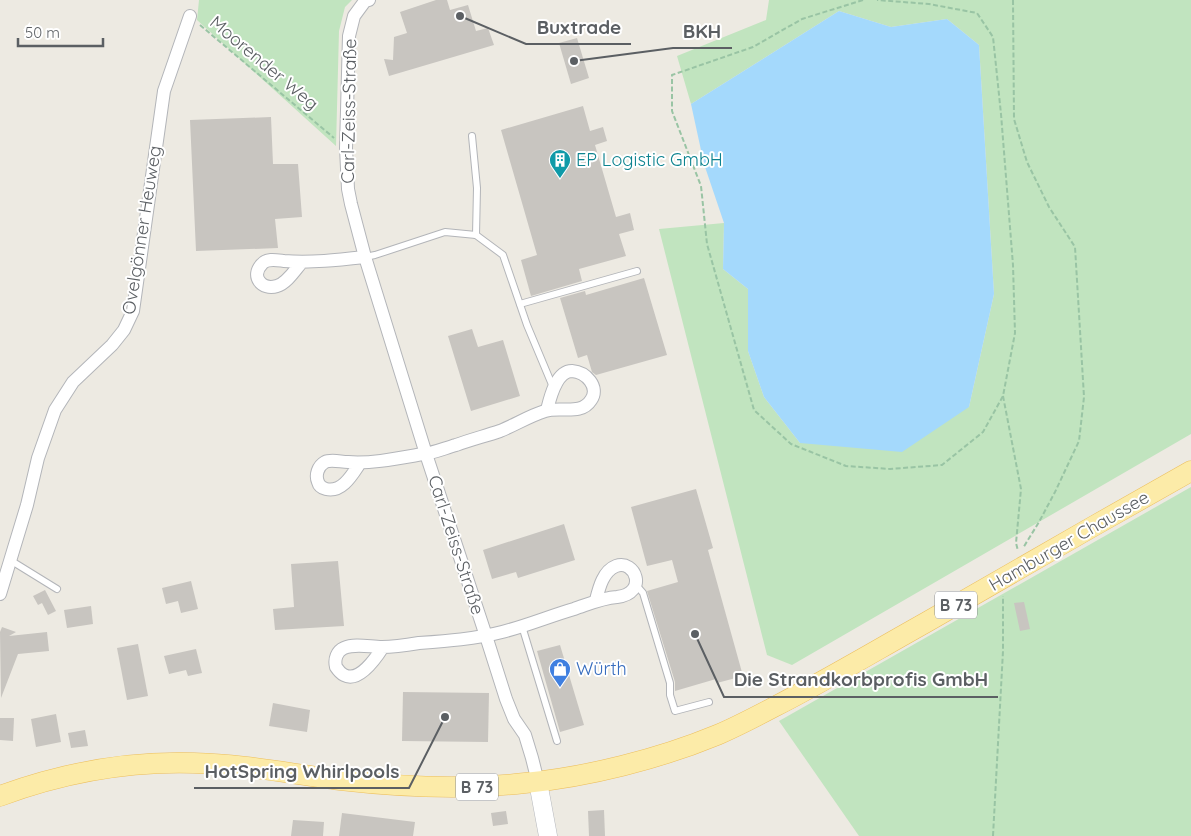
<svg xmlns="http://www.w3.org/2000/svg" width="1191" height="836" font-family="Quicksand,sans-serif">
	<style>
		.green { fill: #c1e4bf }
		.water { fill: #a4d9fc }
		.building { fill: #c8c5c0 }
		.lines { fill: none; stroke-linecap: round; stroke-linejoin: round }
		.lane-casing { stroke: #b3b5b9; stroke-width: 8 }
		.street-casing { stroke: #b3b5b9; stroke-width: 14 }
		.secondary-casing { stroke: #b4b7bc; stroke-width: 19 }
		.primary-casing { stroke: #ecbe5c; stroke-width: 21 }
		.path { stroke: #99c4a4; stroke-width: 2; stroke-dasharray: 5 2.5; stroke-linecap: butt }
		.lane { stroke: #fff; stroke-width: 6 }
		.street { stroke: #fff; stroke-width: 12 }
		.secondary { stroke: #fff; stroke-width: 18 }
		.primary { stroke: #fceba8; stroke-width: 20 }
		.labels { text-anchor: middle; stroke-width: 4; stroke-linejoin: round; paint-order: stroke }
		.shield { fill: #fff; stroke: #8c8f92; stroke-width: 1 }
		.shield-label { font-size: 16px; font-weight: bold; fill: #5b5f63 }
		.street-label { font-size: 18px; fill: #5b5f63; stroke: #fff }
		.culture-label { font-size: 18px; fill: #0d838f; stroke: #fff; text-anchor: start }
		.shop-label { font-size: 18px; fill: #366cbe; stroke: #fff; text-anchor: start }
		.leader { fill: none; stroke: #5b5f63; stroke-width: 2 }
		.callout-dot { fill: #5b5f63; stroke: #fff; stroke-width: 2 }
		.callout-label { font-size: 19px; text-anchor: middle; font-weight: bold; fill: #5b5f63; stroke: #fff; stroke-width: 4; stroke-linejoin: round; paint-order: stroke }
	</style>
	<rect width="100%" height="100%" fill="#edeae2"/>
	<!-- green -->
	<g class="green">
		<polygon points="199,0 352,0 345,7 339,31 336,146 197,20"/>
		<polygon points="769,0 1191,0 1191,434 792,665 767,655 659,229 724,223 723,269 748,289 748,351 764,397 800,443 969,407 994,294 979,45 947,19 891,27 839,11 691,104 677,56 766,20"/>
		<polygon points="1191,487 1191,836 859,836 779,721"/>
	</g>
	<!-- water -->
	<polygon class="water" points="839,11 891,27 947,19 979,45 994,294 969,407 902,452 800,443 764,397 748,351 748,289 723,269 724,223 704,164 691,104"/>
	<!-- building -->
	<g class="building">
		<polygon points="436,0 447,0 450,10 468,5 476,31 488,28 494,45 389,76 384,59 393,60 394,37 407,33 400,12"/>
		<polygon points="577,38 589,78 571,84 559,43"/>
		<polygon points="583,106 590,131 603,127 607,141 595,145 616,217 630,213 634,230 619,234 626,256 579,269 582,281 531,296 521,260 537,255 501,130"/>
		<polygon points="271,117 273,164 298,164 302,217 275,219 278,248 196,251 190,120"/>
		<polygon points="644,278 667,355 596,375 592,372 587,355 578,358 560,298 585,291 586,295"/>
		<polygon points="472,329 478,347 503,340 520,396 471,411 448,336"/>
		<polygon points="696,489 713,548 708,550 743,676 717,683 716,679 675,691 675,682 647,591 678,582 672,560 647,566 631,507"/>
		<polygon points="564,524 575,560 518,578 516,572 492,579 483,550"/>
		<polygon points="338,561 344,626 275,630 273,609 294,607 291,564"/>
		<polygon points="191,581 198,609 181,613 178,601 166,604 162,588"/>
		<polygon points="45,590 56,611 48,615 42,603 38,605 33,596"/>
		<polygon points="1024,602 1030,629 1020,631 1014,603"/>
		<polygon points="91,606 93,624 67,628 64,610"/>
		<polygon points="2,627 16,632 9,636 47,632 49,651 18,654 1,698 0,632"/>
		<polygon points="138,644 148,696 127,700 117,648"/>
		<polygon points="560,645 584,725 560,732 537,651"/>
		<polygon points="196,649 202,673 188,676 186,670 169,674 164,656"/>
		<polygon points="403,692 489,693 488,742 402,741"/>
		<polygon points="273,703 310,710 307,732 269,726"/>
		<polygon points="56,714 61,742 36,747 31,719"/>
		<polygon points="0,718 14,718 13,741 0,740"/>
		<polygon points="85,730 88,746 71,748 68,733"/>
		<polygon points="604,810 605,836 589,836 588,811"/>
		<polygon points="506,811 508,824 493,826 491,813"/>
		<polygon points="342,813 415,822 413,836 339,836"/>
		<polygon points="293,820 324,822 323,836 291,836"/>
	</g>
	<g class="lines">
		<!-- lane casing -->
		<g class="lane-casing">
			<g id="lane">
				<polyline points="472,136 477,188 476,235"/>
				<polyline points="365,257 375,255 445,232 476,235 503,255 527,325 553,387"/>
				<polyline points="520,304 637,271"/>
				<polyline points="10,560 57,589"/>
				<polyline points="636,585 643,593 670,683 670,695 675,711 709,702"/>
				<polyline points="522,626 557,741"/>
			</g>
		</g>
		<!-- street casing -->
		<g class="street-casing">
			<g id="street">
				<polyline points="369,0 365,1 354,16 349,36 346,148 348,189 351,204 365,257 426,454 486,636 506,699 514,719 525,735 532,758 538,782"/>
				<path d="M302 262C295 270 287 283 277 286 262 291 250 276 262 264 267 258 276 260 284 261 311 263 338 260 365 257"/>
				<path d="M360 463C352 475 342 493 326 489 322 488 319 486 318 482 315 475 318 466 325 462 331 459 341 462 348 462 371 464 400 458 423 454 434 453 445 448 456 445 470 440 485 436 500 431 515 425 529 416 545 411 560 406 581 416 591 400 600 387 586 372 572 371 556 371 550 398 547 410"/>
				<polyline points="0,594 27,505 38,458 55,410 73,382 112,345 124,330 133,311 164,91 190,16"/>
				<path d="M383 647C376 658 359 683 344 675 340 673 338 670 336 667 334 659 337 651 344 648 355 643 370 647 382 647 394 647 407 645 419 643 447 641 475 639 502 632 526 626 550 616 574 609 589 604 602 598 617 597 649 593 635 559 616 566 603 571 599 588 596 600"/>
			</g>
		</g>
		<!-- secondary casing -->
		<g class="secondary-casing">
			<polyline id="secondary" points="538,782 548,836"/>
		</g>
		<!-- primary casing -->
		<g class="primary-casing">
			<path id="primary" d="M0 796C62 773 128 761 194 763 243 764 291 774 340 780 401 787 464 790 525 783 587 777 659 759 717 735 736 727 755 717 774 707 825 681 875 651 925 623 1013 572 1102 521 1191 471"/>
		</g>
		<!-- path -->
		<g class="path">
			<polyline points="863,0 802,19 753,47 672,75 672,111 701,186 707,244 754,410 791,444 846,466 890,469 942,465 983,432 1003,396 1015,333 1013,265 1001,114 993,37 977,13 929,4 877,0"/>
			<polyline points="1013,0 1014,119 1027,162 1049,207 1075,247 1084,397 1079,441 1055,492 1039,522 1023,548"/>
			<polyline points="200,25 334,138"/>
			<polyline points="1003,396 1021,489 1016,543 1018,551"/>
			<polyline points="993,836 1003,651 1003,596"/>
		</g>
		<!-- lane -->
		<use href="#lane" class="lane"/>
		<!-- street -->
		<use href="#street" class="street"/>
		<!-- secondary -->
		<use href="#secondary" class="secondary"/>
		<!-- primary -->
		<use href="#primary" class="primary"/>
	</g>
	<!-- icons -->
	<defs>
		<g id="building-pin" transform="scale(1.125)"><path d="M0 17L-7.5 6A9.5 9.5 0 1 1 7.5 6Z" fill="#0f9aa8" stroke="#fff"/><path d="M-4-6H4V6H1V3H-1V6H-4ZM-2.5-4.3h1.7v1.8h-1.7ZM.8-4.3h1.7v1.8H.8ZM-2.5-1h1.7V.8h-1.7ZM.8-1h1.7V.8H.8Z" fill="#fff"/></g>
		<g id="shop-pin" transform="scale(1.125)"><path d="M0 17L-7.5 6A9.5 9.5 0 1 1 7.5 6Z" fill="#3f7fe0" stroke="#fff"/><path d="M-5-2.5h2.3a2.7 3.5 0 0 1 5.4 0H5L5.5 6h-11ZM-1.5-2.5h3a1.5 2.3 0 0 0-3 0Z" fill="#fff"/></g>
	</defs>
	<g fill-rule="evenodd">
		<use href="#building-pin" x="560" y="160"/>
		<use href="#shop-pin" x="560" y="669"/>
	</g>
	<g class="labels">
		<!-- shield labels -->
		<g class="shield">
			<rect x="935" y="591.5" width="42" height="27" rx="4"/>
			<rect x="456" y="773.5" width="42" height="27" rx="4"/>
		</g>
		<g class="shield-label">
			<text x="956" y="611">B 73</text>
			<text x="477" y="793">B 73</text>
		</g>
		<!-- street labels -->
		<g class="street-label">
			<text transform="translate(264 63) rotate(40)" y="6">Moorender Weg</text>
			<text transform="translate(349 111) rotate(-89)" y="6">Carl-Zeiss-Straße</text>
			<text transform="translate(142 230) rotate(-81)" y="6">Ovelgönner Heuweg</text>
			<text transform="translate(1069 541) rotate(-30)" y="6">Hamburger Chaussee</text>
			<text transform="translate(456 545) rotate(72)" y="6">Carl-Zeiss-Straße</text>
		</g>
		<!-- culture labels -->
		<g class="culture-label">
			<text x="576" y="166">EP Logistic GmbH</text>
		</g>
		<!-- shop labels -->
		<g class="shop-label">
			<text x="576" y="675">Würth</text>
		</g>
	</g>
	<!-- callouts -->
	<path class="leader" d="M460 16L526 44H631M574 61L673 48H732M695 634L724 697H998M445 717L409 788H194"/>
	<g class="callout-dot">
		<circle cx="460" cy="16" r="5"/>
		<circle cx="574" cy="61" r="5"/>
		<circle cx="695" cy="634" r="5"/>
		<circle cx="445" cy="717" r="5"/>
	</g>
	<g class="callout-label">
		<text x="579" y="34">Buxtrade</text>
		<text x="702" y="38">BKH</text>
		<text x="861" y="686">Die Strandkorbprofis GmbH</text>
		<text x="302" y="778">HotSpring Whirlpools</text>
	</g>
	<!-- scale -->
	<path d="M18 38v8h85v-8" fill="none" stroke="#5b5f63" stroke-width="2.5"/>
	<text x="25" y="38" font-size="15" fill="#5b5f63" stroke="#ffffff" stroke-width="4" paint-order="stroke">50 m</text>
</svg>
